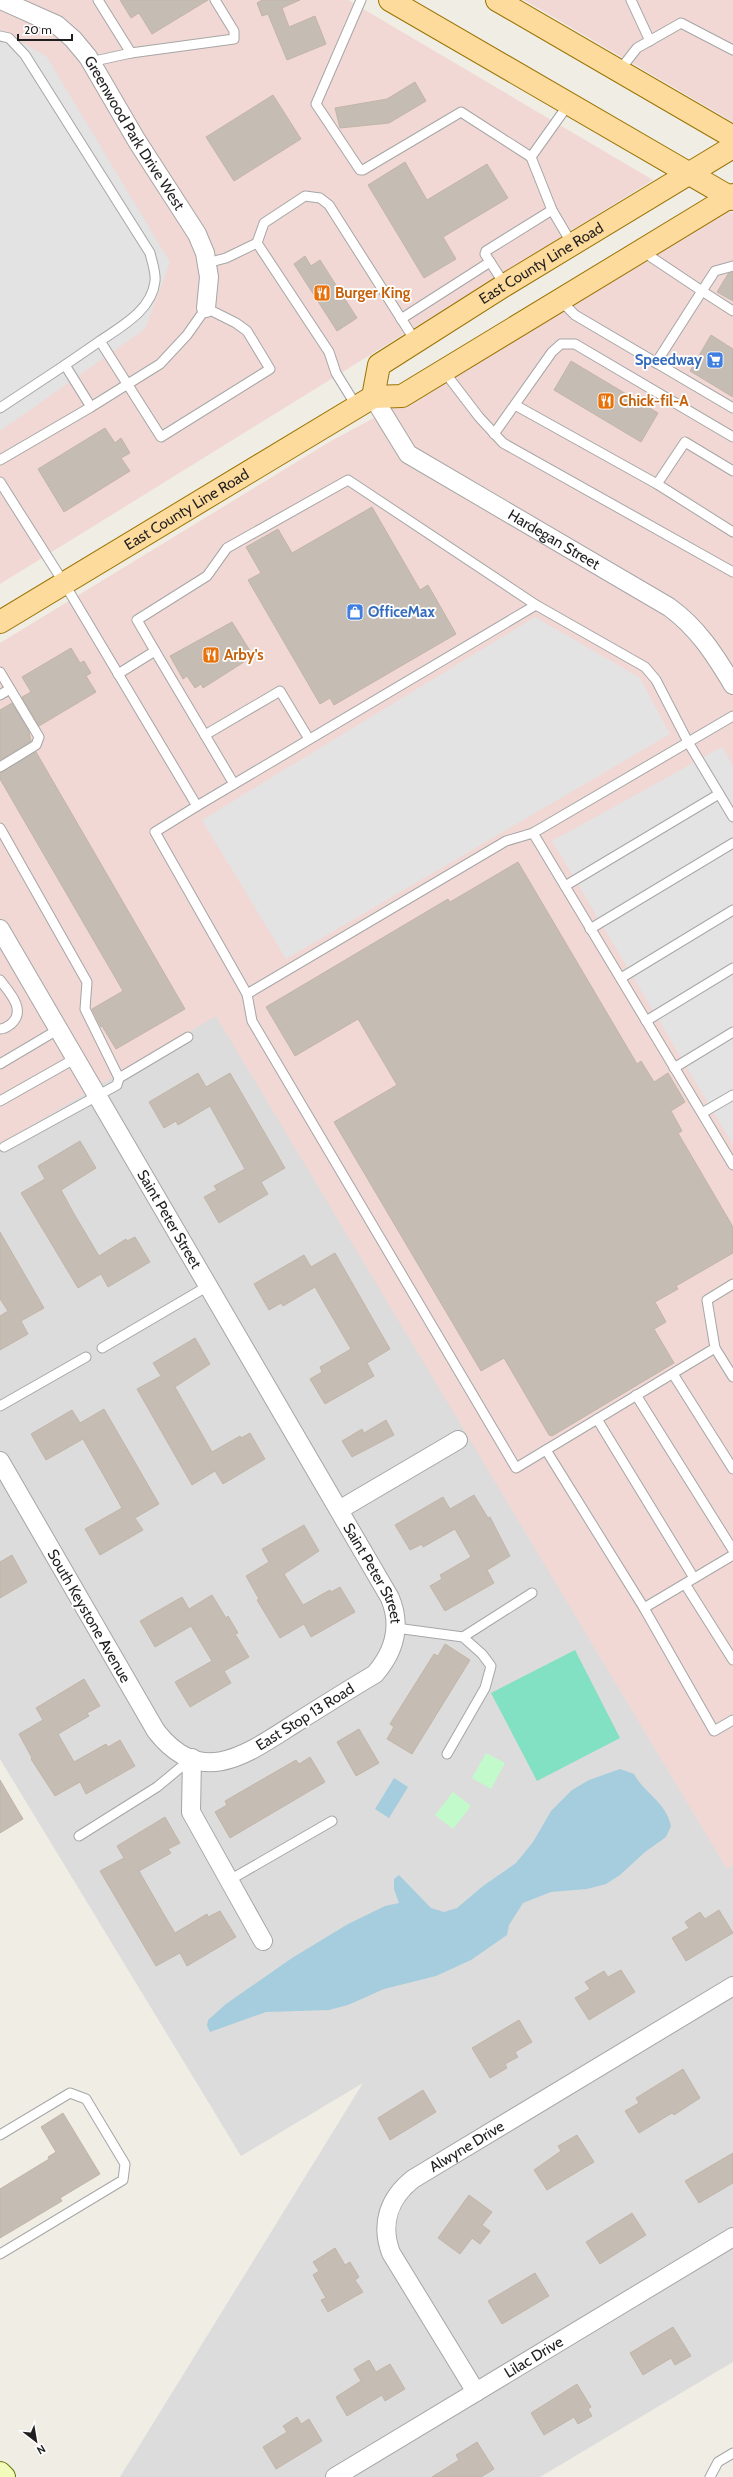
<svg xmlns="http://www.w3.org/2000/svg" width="733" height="2477" font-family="Cabin,sans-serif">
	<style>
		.residential { fill: #dddcdc }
		.commercial { fill: #f1d8d4 }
		.park { fill: #c2facb }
		.pitch { fill: #82e0c3 }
		.parking { fill: #e3e3e3 }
		.water { fill: #a5cdde }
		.building { fill: #c5bcb4; stroke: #c2b5a7 }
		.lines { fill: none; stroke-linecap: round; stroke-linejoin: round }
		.lane-casing { stroke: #a6a6a6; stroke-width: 11 }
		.street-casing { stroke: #a6a6a6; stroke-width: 20 }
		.secondary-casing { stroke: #647a03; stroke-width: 24 }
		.primary-casing { stroke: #9a7300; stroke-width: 24 }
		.lane { stroke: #fff; stroke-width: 9 }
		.street { stroke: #fff; stroke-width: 18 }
		.secondary { stroke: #f2fbb9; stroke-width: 22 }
		.primary { stroke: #fddb9d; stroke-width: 22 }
		.labels { text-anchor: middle; stroke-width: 3.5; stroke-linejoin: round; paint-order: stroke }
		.street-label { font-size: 15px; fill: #1f1f1f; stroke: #fff }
		.food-label { font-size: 15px; font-weight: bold; fill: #c56008; stroke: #fff; text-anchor: start }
		.shop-label { font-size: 15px; font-weight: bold; fill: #366cbe; stroke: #fff; text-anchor: end }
	</style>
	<rect width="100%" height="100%" fill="#f0ede5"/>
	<!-- residential -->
	<polygon class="residential" points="216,1015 727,1868 733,1865 733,2362 540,2477 120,2477 363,2083 241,2156 0,1759 0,1144"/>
	<!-- commercial -->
	<g class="commercial">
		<polygon points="0,0 348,0 653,180 0,584"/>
		<polygon points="524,0 733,0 733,122"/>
		<polygon points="729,211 733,213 733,1865 727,1869 216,1016 0,1144 0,643 331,441 456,374"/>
	</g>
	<!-- park -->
	<g class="park">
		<polygon points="486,1753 505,1763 491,1789 472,1778"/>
		<polygon points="453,1792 471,1806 453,1829 435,1815"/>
	</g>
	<!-- pitch -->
	<polygon class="pitch" points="575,1650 620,1738 537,1781 491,1693"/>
	<!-- parking -->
	<g class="parking">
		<polygon points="0,29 47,57 170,262 145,329 0,431"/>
		<polygon points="535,617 640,678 670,734 286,959 202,820"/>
		<polygon points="722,747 733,766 733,1145 552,841"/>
	</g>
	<!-- water -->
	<g class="water">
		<path d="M620 1769 634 1774C645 1794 666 1802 671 1826L666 1837 645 1852 620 1875 606 1884 587 1889 551 1892 523 1903 509 1925 507 1935 471 1960 436 1976 384 1989 348 2005 329 2010 266 2012 210 2032 207 2026 208 2020 226 2004 292 1958 348 1924 385 1906 399 1903 394 1889V1879L399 1875 431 1908 444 1912 457 1908 483 1886 516 1863 533 1842 551 1811 572 1790 589 1780Z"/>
		<polygon points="394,1778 408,1787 389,1818 375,1809"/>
	</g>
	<!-- building -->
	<g class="building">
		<polygon points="120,0 208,0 152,34 139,13 131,18"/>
		<polygon points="262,0 300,0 282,8 289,27 315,16 326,44 287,60 268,14 262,16 257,3"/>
		<polygon points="415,82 426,101 389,123 340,128 335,108 387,99"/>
		<polygon points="273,95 301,139 234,181 206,137"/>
		<polygon points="405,162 427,200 487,164 508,198 443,237 456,259 424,278 368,185"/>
		<polygon points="305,256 311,266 320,260 357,318 337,331 294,264"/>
		<polygon points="733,272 733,301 717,292 728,274"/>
		<polygon points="711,335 733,349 733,397 690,371"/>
		<polygon points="571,361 658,413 641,442 554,390"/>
		<polygon points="105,428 115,443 121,438 130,453 121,458 130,471 64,512 38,469"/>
		<polygon points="372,507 420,590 428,585 456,634 334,705 330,698 320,704 248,580 261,573 246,547 278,529 292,553"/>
		<polygon points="232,622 252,654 243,659 244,662 203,688 201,684 195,688 187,676 183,679 170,656"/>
		<polygon points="71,648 80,663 84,661 91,673 86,676 96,692 39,726 22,697 31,692 22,677"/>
		<polygon points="12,703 29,732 31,741 0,760 0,710"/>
		<polygon points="36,752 185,1009 116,1049 102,1026 101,1027 92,1009 123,991 0,779 0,773"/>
		<polygon points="518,862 637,1064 641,1061 654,1082 668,1073 685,1102 671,1111 682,1131 678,1133 733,1227 733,1253 676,1286 678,1289 655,1302 666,1322 654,1329 674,1363 552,1436 549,1435 504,1358 481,1371 334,1122 397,1085 358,1019 295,1056 266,1007 448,899 450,902"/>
		<polygon points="198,1073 206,1087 230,1073 285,1168 261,1182 268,1194 219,1223 204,1197 217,1190 214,1186 245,1169 210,1106 178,1125 176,1121 164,1128 149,1102"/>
		<polygon points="80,1141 96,1168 61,1190 73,1212 99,1256 126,1239 127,1241 135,1237 150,1262 108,1287 101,1274 78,1288 21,1193 45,1179 38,1166"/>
		<polygon points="0,1232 44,1308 21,1321 28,1334 0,1350 0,1316 8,1311 0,1299"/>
		<polygon points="335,1253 390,1349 367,1363 374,1376 325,1404 310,1379 322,1372 320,1367 351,1349 327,1308 315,1287 283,1306 281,1303 269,1310 254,1284 304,1255 311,1267"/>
		<polygon points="195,1338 210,1364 175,1387 212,1452 240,1436 241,1438 250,1433 265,1459 223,1484 215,1471 192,1485 137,1389 161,1376 153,1363"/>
		<polygon points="104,1409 159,1504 135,1518 143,1530 100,1555 85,1529 122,1508 108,1483 83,1439 46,1460 31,1434 72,1410 80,1423"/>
		<polygon points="386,1420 394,1435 352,1457 342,1441 362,1429 364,1433"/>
		<polygon points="474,1495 488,1518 490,1517 510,1556 487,1570 494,1583 445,1611 430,1586 442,1579 440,1575 471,1557 455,1529 423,1547 422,1544 410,1550 395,1525 443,1497 450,1509"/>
		<polygon points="304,1525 319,1551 284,1574 303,1605 330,1590 331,1592 340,1587 355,1612 311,1637 304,1624 280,1638 257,1600 259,1599 246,1576 269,1562 262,1549"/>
		<polygon points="12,1555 27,1582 0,1598 0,1562"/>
		<polygon points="212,1595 226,1618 228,1616 238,1633 235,1634 249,1657 224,1671 231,1683 190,1707 175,1682 212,1661 191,1626 155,1647 140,1621 182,1597 189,1609"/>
		<polygon points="445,1644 470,1660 412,1754 387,1739 394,1727 390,1724 434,1654 438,1656"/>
		<polygon points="84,1679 100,1706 87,1713 89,1716 58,1734 74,1762 106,1744 108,1747 120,1740 135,1766 86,1794 80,1782 55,1796 31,1759 32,1758 19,1734 43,1720 36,1708"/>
		<polygon points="359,1729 379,1763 356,1776 337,1742"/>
		<polygon points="310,1757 325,1782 230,1838 215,1812 227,1805 225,1801 296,1760 299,1764"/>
		<polygon points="0,1780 23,1819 0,1833"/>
		<polygon points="165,1817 180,1843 168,1849 171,1853 139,1871 163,1913 175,1933 207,1914 208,1917 220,1911 236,1937 187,1966 180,1953 156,1966 100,1871 124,1858 117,1846"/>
		<polygon points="719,1910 733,1933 686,1961 672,1938 689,1928 685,1922 700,1912 705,1919"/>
		<polygon points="621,1970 635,1992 589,2020 575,1998 590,1989 585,1982 604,1971 608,1977"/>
		<polygon points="519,2020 532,2042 515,2052 518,2057 505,2064 507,2068 490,2078 472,2048"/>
		<polygon points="683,2069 700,2098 674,2115 672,2113 639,2133 625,2111 639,2103 636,2098"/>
		<polygon points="423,2090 436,2112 390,2140 378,2118"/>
		<polygon points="63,2113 100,2174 60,2198 62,2201 0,2238 0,2189 49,2159 48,2157 56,2152 41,2127"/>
		<polygon points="577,2135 594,2162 547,2190 534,2170 561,2151 558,2146"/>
		<polygon points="733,2153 733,2183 699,2203 685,2181"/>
		<polygon points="469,2195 492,2212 482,2225 490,2231 480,2244 472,2238 460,2254 438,2238"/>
		<polygon points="632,2213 646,2235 600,2264 586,2242"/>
		<polygon points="335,2248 345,2265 350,2262 359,2277 355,2280 363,2292 328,2312 321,2300 326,2298 313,2275 319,2271 313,2262"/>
		<polygon points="535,2273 549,2296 502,2324 488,2301"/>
		<polygon points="673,2327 691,2356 675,2365 671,2358 643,2375 630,2353"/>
		<polygon points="369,2360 376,2372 390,2364 405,2389 385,2401 382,2395 347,2416 336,2397 361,2381 354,2369"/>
		<polygon points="577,2384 591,2407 588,2409 592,2416 578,2424 574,2417 544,2435 531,2413"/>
		<polygon points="297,2417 301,2424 309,2419 322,2441 276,2469 263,2447 287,2432 283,2426"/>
		<polygon points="477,2442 494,2469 481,2477 432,2477 459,2460 456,2455"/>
	</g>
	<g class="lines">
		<!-- lane casing -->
		<g class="lane-casing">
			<g id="lane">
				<polyline points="98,0 131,53 234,39 234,31 215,0"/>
				<polyline points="361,0 316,104 360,170 363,170 461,112 531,157"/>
				<polyline points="631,0 650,41"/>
				<path d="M0 36 9 38 25 55 150 253C152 262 156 272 155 281 152 310 122 326 100 341"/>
				<polyline points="90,62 131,53"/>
				<polyline points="619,71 637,48 681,23 733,50"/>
				<polyline points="568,105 531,157 552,210 572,244"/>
				<polyline points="642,251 702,291 656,363"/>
				<polyline points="207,263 226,258 257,243"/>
				<polyline points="733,266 715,271 702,291 733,311"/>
				<polyline points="505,285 485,254 486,251 552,210"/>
				<polyline points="560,300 575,315 733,408"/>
				<polyline points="401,319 490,262"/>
				<polyline points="443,370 479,417 503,443 733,572"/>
				<polyline points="515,405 657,484 685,442 733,471"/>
				<polyline points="357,407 336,373 329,352 257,243 264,223 305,196 320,198 329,205 416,342"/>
				<polyline points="0,408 65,365 91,407"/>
				<polyline points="494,434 552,352 561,344 575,344 733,437"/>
				<polyline points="0,460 91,407 160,364 187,335 206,308 236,323 247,331 270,369 161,437 100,341 65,365"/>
				<polyline points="0,482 64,583 197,806 155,832 247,994 252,1021 516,1468 715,1348 707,1300 733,1284"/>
				<polyline points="657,484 733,532"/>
				<polyline points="536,605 645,667 656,680 688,742 733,817"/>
				<polyline points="155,651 234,784"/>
				<polyline points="0,672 39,737 36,745 0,767"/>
				<polyline points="118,674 155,651 137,620 207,576 227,548 348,480 536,605 197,806"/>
				<polyline points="0,695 10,689"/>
				<polyline points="205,735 280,691 309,739"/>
				<polyline points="0,828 87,982 85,1009 119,1078 117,1085 4,1147"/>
				<polyline points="533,833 733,1165"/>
				<polyline points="565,886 719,794"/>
				<polyline points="590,929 733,843"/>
				<polyline points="621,978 733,910"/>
				<path d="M0 980C9 992 27 1010 11 1024 7 1027 5 1029 0 1029"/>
				<polyline points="247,994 506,841 533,833 733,716"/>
				<polyline points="646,1021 733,968"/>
				<polyline points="0,1064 59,1029"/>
				<polyline points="674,1068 733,1032"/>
				<polyline points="119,1078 188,1037"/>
				<polyline points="0,1101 76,1058"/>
				<polyline points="702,1113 733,1095"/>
				<polyline points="102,1348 208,1286"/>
				<polyline points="715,1348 733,1377"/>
				<polyline points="673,1374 733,1469"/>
				<polyline points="636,1395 733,1550"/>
				<polyline points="0,1406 86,1357"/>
				<polyline points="597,1419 694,1578"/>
				<polyline points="546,1450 644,1608 733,1555"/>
				<polyline points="685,1584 733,1660"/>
				<polyline points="644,1608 714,1731 733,1720"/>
				<polyline points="396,1628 463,1637 482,1654 491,1666 485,1688 447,1754"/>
				<polyline points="463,1637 532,1593"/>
				<polyline points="79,1836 157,1787 192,1758"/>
				<polyline points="228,1881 332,1821"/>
				<polyline points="0,2135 70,2093 86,2099 125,2164 123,2180 0,2254"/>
				<polyline points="710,2477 718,2462 733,2453"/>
			</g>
		</g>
		<!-- street casing -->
		<g class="street-casing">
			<g id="street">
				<path id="s1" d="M1 0 57 25 73 39 88 57 137 141 197 234 205 253 209 277 206 308"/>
				<path id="s2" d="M373 397 408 454 669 607C698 628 715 655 733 685"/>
				<path id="s3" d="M0 929 390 1598C402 1627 394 1652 375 1674 348 1690 321 1707 294 1724 247 1754 201 1789 156 1731L0 1461"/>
				<polyline points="339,1510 458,1440"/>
				<polyline points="192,1758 191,1812 263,1941"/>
				<path id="s4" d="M476 2392 391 2253C380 2224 389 2198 413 2179L733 1986"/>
				<path id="s5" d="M335 2477 733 2237"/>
			</g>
		</g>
		<!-- secondary casing -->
		<g class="secondary-casing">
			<polyline id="secondary" points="0,2473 4,2477"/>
		</g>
		<!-- primary casing -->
		<g class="primary-casing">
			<g id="primary">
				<polyline points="390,0 733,199"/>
				<polyline points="497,0 733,137"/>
				<path id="s6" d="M373 397 379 365 505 285 733 147"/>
				<path id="s7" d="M0 622 373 397 402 396 733 195"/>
			</g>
		</g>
		<!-- lane -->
		<use href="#lane" class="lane"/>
		<!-- street -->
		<use href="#street" class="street"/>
		<!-- secondary -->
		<use href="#secondary" class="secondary"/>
		<!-- primary -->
		<use href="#primary" class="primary"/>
	</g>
	<!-- icons -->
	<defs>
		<g id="restaurant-square" transform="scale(0.9)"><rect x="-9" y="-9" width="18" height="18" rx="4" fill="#e8710a" stroke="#fff"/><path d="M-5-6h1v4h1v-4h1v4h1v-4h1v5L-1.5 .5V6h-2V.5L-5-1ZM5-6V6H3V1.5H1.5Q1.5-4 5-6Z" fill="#fff"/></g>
		<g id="supermarket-square" transform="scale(0.9)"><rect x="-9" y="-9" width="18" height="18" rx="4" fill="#3f7fe0" stroke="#fff"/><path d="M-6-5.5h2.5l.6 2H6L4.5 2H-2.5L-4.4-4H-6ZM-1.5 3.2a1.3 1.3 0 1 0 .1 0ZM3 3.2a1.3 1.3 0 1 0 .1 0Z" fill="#fff"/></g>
		<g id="shop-square" transform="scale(0.9)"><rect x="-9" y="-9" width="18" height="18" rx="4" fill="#3f7fe0" stroke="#fff"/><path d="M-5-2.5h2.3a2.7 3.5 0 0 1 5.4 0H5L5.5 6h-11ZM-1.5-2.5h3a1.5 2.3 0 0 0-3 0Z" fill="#fff"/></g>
	</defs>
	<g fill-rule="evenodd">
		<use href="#restaurant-square" x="322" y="293"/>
		<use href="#supermarket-square" x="715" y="360"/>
		<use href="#restaurant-square" x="606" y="401"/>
		<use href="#shop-square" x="355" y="612"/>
		<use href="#restaurant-square" x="211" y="655"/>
	</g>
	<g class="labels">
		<!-- street labels -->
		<g class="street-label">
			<text dy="5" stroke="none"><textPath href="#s1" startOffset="195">Greenwood Park Drive West</textPath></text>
			<text dy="5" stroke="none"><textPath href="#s6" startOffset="224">East County Line Road</textPath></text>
			<text dy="5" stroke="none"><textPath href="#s7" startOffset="218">East County Line Road</textPath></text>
			<text dy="5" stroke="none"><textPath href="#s2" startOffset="236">Hardegan Street</textPath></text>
			<text dy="5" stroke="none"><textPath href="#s3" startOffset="336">Saint Peter Street</textPath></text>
			<text dy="5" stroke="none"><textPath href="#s3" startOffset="745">Saint Peter Street</textPath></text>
			<text transform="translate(89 1616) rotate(60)" y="5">South Keystone Avenue</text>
			<text transform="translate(305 1717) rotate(-32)" y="5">East Stop 13 Road</text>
			<text dy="5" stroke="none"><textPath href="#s4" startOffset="309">Alwyne Drive</textPath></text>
			<text dy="5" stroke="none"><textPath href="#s5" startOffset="232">Lilac Drive</textPath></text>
		</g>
		<!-- food labels -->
		<g class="food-label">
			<text x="335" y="298">Burger King</text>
			<text x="619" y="406">Chick-fil-A</text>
			<text x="224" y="660">Arby's</text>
		</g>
		<!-- shop labels -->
		<g class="shop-label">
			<text x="702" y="365">Speedway</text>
			<text x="368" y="617" text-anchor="start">OfficeMax</text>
		</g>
	</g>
	<!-- north arrow -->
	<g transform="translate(36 2441) rotate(149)" stroke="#ffffff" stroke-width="3" paint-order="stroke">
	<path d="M0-3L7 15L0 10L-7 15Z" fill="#1f1f1f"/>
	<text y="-6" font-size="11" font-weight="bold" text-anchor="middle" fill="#1f1f1f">N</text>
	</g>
	<!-- scale -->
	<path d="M18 34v6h54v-6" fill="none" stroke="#1f1f1f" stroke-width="2"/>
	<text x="24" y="34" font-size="12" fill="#1f1f1f" stroke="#ffffff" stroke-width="3" paint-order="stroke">20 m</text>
</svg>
